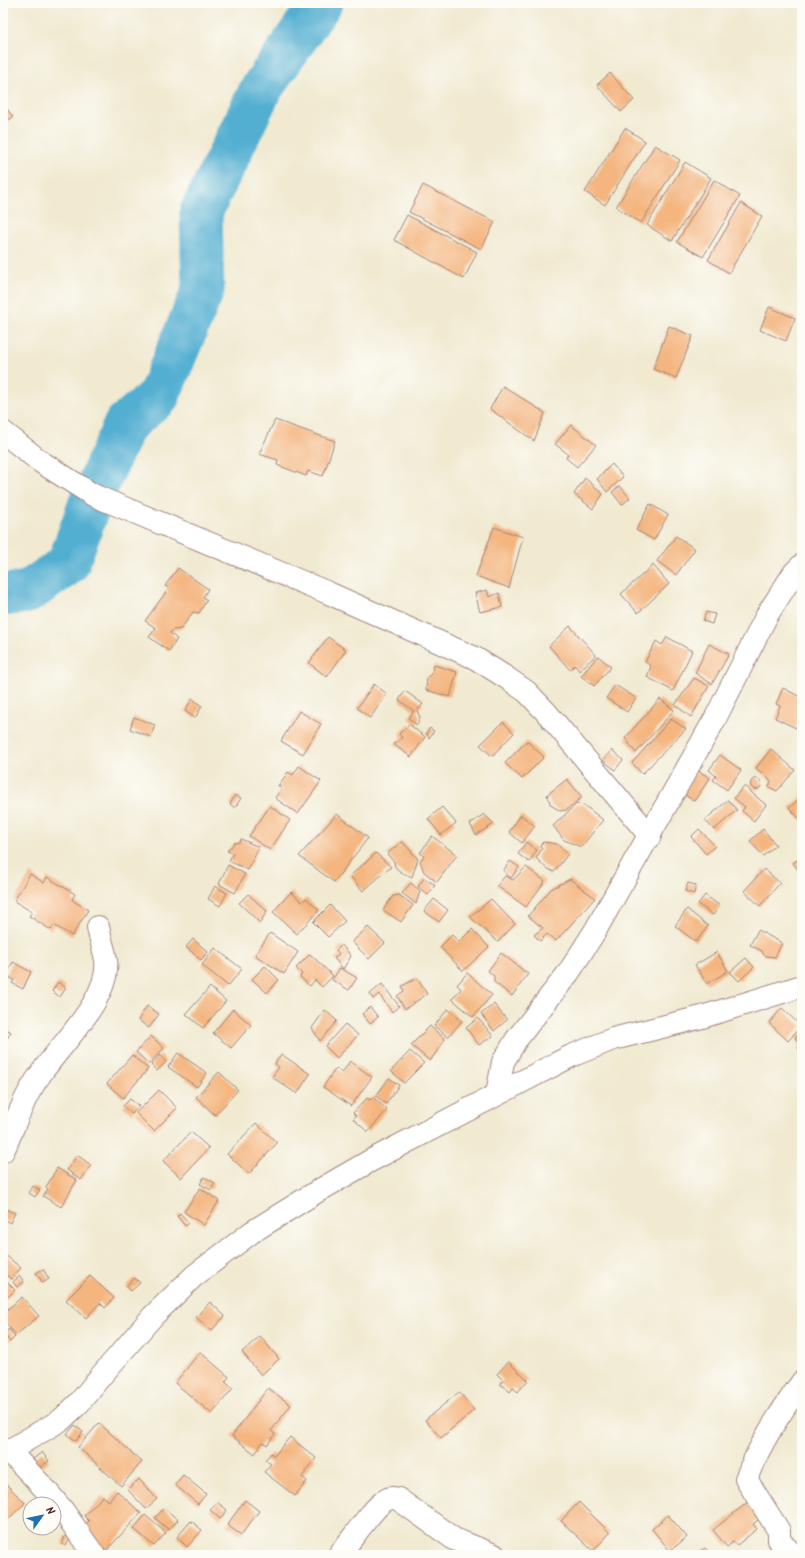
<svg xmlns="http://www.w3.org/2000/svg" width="805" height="1558" font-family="Kalam,sans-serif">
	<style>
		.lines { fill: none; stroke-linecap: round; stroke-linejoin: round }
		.river { stroke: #52afd1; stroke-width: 43 }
		.building { fill: #f4b57f }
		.minor-casing { stroke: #9e847e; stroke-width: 24 }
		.minor { stroke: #fff; stroke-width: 22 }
	</style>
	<rect width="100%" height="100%" fill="#fdfcf7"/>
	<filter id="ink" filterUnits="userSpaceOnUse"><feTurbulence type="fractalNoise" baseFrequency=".025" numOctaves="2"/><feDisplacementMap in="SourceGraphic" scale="8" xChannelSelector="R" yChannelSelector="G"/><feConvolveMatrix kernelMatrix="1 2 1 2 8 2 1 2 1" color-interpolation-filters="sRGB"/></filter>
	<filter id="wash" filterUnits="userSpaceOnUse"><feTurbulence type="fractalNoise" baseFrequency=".012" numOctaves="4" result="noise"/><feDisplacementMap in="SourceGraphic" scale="16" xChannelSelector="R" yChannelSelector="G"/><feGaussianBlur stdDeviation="0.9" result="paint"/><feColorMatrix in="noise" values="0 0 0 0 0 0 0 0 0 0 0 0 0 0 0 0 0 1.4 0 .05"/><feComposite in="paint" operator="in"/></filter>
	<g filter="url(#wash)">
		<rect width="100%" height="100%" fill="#f1ead1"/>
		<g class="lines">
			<!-- river -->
			<polyline class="river" points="3,595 28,592 68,564 93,495 125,424 158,397 203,290 201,212 261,89 321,3"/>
		</g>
		<g id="blocks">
			<!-- building -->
			<g class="building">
				<polygon points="610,73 634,100 621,112 597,85"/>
				<polygon points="3,104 13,117 3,124"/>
				<polygon points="625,128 645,141 605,205 585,192"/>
				<polygon points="655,145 680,160 641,223 616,207"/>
				<polygon points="685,162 711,178 672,241 647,225"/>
				<polygon points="714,180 740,196 703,257 677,242"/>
				<polygon points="423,185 495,222 481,249 409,212"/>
				<polygon points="741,203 762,216 729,273 708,260"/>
				<polygon points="407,215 477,252 464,279 394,240"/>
				<polygon points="769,307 795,318 786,341 760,330"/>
				<polygon points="669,326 693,336 676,378 653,369"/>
				<polygon points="503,386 545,413 534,441 490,409"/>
				<polygon points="275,420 335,441 323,476 308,471 306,476 277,465 278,460 259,454"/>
				<polygon points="571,425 596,445 577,467 566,458 568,454 555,444"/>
				<polygon points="612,464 623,477 607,492 597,479"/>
				<polygon points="585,478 603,494 593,509 574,494"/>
				<polygon points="620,486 630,498 622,505 612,492"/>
				<polygon points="650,504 668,515 654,540 636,530"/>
				<polygon points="494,527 523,537 509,588 476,576"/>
				<polygon points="676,536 695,549 676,575 657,561"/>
				<polygon points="653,565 669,584 638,613 621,594"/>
				<polygon points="178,568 208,589 203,597 207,600 199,613 193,612 181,629 173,630 170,633 177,639 169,651 149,637 156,628 145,621 169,588 165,586"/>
				<polygon points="487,590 489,597 499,593 502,607 480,612 475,593"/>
				<polygon points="706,612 715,614 712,624 703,621"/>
				<polygon points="570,626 596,655 579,671 575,665 570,670 549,646"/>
				<polygon points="328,637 346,650 327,677 309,663"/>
				<polygon points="667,637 692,651 673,691 647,677 651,666 645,662 656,641 662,645"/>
				<polygon points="709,644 729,654 712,684 695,673"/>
				<polygon points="598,656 611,667 594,686 581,676"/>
				<polygon points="434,665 457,672 450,697 426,690 427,677 432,674"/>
				<polygon points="694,678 709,686 691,717 675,705"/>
				<polygon points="374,684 387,694 370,718 357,708"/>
				<polygon points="615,685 636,698 627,712 606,698"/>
				<polygon points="783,688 802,698 802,716 796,728 775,718 780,706 776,704"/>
				<polygon points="405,691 423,704 417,711 420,717 417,725 408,718 414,711 399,700"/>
				<polygon points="192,699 202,706 195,718 185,711"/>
				<polygon points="660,699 674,710 636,753 625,738"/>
				<polygon points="299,711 321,724 303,754 281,741"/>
				<polygon points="134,717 155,725 151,737 130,729"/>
				<polygon points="671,719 686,729 642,774 632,763"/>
				<polygon points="503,722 514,733 492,756 480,745"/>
				<polygon points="409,724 425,737 411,757 393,744 402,738 399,734"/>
				<polygon points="430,728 434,731 429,738 426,733"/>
				<polygon points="527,741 544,757 522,779 505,763"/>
				<polygon points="771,749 795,770 777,791 769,787 771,781 756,768"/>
				<polygon points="612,750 623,760 615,770 603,760"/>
				<polygon points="720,755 741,770 727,790 713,780 716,776 709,770"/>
				<polygon points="299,766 321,781 298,814 275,798 282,788 278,786 288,772 293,775"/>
				<polygon points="697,770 710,778 694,801 682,793"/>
				<circle cx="756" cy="784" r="5.5"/>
				<polygon points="567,779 582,797 566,810 560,811 551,805 547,795"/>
				<polygon points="744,786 766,805 754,821 742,811 745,807 734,798"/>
				<polygon points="235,795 241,798 235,808 230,804"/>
				<polygon points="802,796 802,819 801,820 789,808"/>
				<polygon points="728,800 737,810 714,830 705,820"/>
				<polygon points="576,804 584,805 603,820 581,847 564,840 553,826"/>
				<polygon points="270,806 290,820 270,850 249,836"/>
				<polygon points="442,807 456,823 441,835 428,819"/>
				<polygon points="337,814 368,838 334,882 299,856"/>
				<polygon points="484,814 494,824 476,835 470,824"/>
				<polygon points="521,815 535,826 522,843 509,832"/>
				<polygon points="699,829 715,846 706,854 691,837"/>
				<polygon points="763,829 776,845 763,856 750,841"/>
				<polygon points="432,836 457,855 437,882 424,872 420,861 424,856 420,853"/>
				<polygon points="241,839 259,847 248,870 229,861 233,853 227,851 234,843 240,842"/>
				<polygon points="402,841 418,859 412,877 402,873 395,867 394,862 387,854"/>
				<polygon points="526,842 537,850 529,862 518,854"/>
				<polygon points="543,842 557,844 568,854 554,872 545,867 536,858 542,849 540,845"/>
				<polygon points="376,853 391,867 363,891 350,876"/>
				<polygon points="802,857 802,875 793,863"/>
				<polygon points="510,861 519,867 511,878 503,871"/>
				<polygon points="228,865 245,874 235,893 219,884"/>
				<polygon points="526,867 545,881 526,907 497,886 505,876 513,880"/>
				<polygon points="764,869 780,883 760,906 744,891"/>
				<polygon points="30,874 44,883 47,877 75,894 72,900 88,910 72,936 54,925 51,930 29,916 32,912 14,901"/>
				<polygon points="424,878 435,885 428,895 418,887"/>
				<polygon points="570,879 595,898 556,941 547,934 540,941 534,935 543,928 528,916 551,889"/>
				<polygon points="411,883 420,891 416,904 402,893"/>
				<polygon points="688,883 696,885 694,894 685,891"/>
				<polygon points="215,886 227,893 220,906 208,899"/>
				<polygon points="291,892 302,902 306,898 319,910 297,934 273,912"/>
				<polygon points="248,894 267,911 260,923 239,903"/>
				<polygon points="399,895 413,905 401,922 383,910 393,896"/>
				<polygon points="705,895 720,906 713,915 698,904"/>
				<polygon points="434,899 448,910 439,922 424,911"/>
				<polygon points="491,899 515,924 498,942 470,917"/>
				<polygon points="330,905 345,921 328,937 313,922"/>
				<polygon points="687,909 708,926 696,942 675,926"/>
				<polygon points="368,927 385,943 369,959 352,942"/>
				<polygon points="472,929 489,947 463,971 440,947 452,935 459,942"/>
				<polygon points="758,930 782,943 775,957 766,956 763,954 762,951 750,945"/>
				<polygon points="270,933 298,952 284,974 255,955"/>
				<polygon points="193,939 208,952 201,960 186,947"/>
				<polygon points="342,945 351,956 343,969 334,958 339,954 336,950"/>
				<polygon points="215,948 242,969 228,986 202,965"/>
				<polygon points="717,952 728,971 707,984 695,965"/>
				<polygon points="501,953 528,974 512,996 494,982 494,976 488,971"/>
				<polygon points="310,954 333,976 322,987 315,980 310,986 300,977 302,974 296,968"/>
				<polygon points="746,958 754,967 739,981 730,972"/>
				<polygon points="13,962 31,972 23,989 12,983 14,980 6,975"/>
				<polygon points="265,966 279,980 267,993 252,979"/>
				<polygon points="340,968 357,978 349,990 332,980"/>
				<polygon points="467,973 492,995 473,1017 452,999 461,989 457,985"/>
				<polygon points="417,978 427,994 405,1009 397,996 404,991 402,986"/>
				<polygon points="58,982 66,988 60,997 52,991"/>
				<polygon points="382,984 399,1006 392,1012 379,994 373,999 370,994"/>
				<polygon points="210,987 226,1001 203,1028 186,1014"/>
				<polygon points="494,1004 507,1020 494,1031 481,1014"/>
				<polygon points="147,1006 159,1014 149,1028 138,1020"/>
				<polygon points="370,1007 378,1017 370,1024 362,1014"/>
				<polygon points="782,1008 801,1026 788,1041 769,1023"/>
				<polygon points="233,1009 251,1025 231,1048 213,1033"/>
				<polygon points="448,1009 462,1021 448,1037 434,1026"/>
				<polygon points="325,1010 337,1021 320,1041 312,1028"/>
				<polygon points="478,1018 493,1036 479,1045 466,1028"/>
				<polygon points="345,1024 358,1035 337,1058 325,1046"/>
				<polygon points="430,1026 445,1039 430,1061 411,1045"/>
				<polygon points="3,1027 11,1032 3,1045"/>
				<polygon points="802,1031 802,1053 798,1048 801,1045 795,1038"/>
				<polygon points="151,1036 164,1048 149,1064 136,1052"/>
				<polygon points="410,1051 424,1063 404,1083 391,1071"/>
				<polygon points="178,1053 207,1073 197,1087 168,1067"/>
				<polygon points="281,1054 310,1074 297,1094 272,1077 279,1067 275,1064"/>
				<polygon points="132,1055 148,1069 123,1098 107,1084"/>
				<polygon points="160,1055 166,1062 157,1071 151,1065"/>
				<polygon points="350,1061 372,1077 351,1106 323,1087 336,1068 342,1073"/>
				<polygon points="219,1072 238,1090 215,1115 196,1097"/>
				<polygon points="389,1078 399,1085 386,1104 376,1096"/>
				<polygon points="159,1090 177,1108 154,1131 136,1113"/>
				<polygon points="373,1097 387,1110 368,1132 353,1119 356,1116 353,1113 367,1098 370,1100"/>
				<polygon points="130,1099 139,1106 132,1114 123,1106"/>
				<polygon points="256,1123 277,1143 249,1174 227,1154"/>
				<polygon points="191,1132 209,1148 181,1178 163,1161"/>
				<polygon points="77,1155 91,1165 81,1180 67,1170"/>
				<polygon points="57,1168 77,1180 61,1207 43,1196 48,1189 46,1187"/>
				<polygon points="204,1177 215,1183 211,1190 200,1184"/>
				<polygon points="33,1186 40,1190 35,1197 29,1193"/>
				<polygon points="200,1188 219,1201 204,1225 184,1212"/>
				<polygon points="3,1208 15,1213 10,1223 3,1219"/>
				<polygon points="180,1213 189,1223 185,1226 177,1216"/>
				<polygon points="3,1253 21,1268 11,1279 3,1272"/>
				<polygon points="43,1269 49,1279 43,1283 36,1273"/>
				<polygon points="20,1276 24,1282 17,1287 13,1282"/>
				<polygon points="90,1276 114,1298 105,1308 100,1303 86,1318 66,1300"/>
				<polygon points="3,1278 15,1290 3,1302"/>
				<polygon points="135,1278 140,1283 131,1291 126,1286"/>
				<polygon points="22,1297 39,1316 16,1335 3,1320 3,1313"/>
				<polygon points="210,1302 225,1316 211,1331 196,1317"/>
				<polygon points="9,1329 15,1337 10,1342 4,1334"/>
				<polygon points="260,1336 279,1359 261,1375 242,1352"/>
				<polygon points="200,1352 229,1377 225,1382 233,1388 212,1414 175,1383"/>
				<polygon points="508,1362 528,1380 518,1392 513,1388 510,1392 500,1384 503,1380 497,1374"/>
				<polygon points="268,1388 291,1405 271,1431 275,1434 267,1445 263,1442 255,1454 232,1436"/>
				<polygon points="459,1392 474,1410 441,1438 425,1420"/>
				<polygon points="99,1423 142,1462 121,1486 78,1447"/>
				<polygon points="75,1425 83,1432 76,1441 67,1434"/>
				<polygon points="290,1437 316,1458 302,1477 307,1481 295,1496 264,1472 271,1464 265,1460 271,1453 274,1456"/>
				<polygon points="42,1452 49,1461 39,1468 33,1459"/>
				<polygon points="183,1475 206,1494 198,1504 175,1485"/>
				<polygon points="139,1479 157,1499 146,1509 128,1490"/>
				<polygon points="3,1481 25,1503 3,1524"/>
				<polygon points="117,1491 141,1513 106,1551 82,1528 89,1521 84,1516 103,1496 109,1501"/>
				<polygon points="245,1500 259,1511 241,1535 227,1525"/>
				<polygon points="749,1501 762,1517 753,1524 757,1529 737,1545 733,1542 727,1547 713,1530"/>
				<polygon points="217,1502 227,1510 220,1519 210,1510"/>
				<polygon points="579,1502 610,1533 593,1551 561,1521"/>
				<polygon points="164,1508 178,1520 169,1530 155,1518"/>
				<polygon points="145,1515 166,1533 154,1546 134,1529"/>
				<polygon points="668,1515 687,1537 670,1551 652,1529"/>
				<polygon points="191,1521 202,1530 187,1547 177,1537"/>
				<polygon points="65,1536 70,1538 66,1546 62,1544"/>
				<polygon points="705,1548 711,1555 696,1555"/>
			</g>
		</g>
	</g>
	<g filter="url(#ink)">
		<use href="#blocks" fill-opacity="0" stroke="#9e847e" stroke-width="1"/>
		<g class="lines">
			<!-- minor casing -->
			<g class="minor-casing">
				<g id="minor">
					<polyline points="3,432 41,462 93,495 326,592 475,658 507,678 527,692 546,712 650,836"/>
					<polyline points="497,1094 503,1062 516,1040 569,972 595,931 715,719 767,615 794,573 802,565"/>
					<path d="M3 1151C10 1137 14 1123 21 1109 26 1096 34 1083 42 1072 62 1043 111 997 106 960 104 949 100 938 98 927"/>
					<polyline points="9,1451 45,1489 64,1512 94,1555"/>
					<polyline points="3,1454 61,1420 79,1403 100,1377 153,1316 194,1276 252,1232 318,1191 370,1161 571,1056 613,1039 702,1017 802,986"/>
					<path d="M339 1555C350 1542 374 1506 386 1500 390 1497 394 1498 398 1499L454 1539 494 1555"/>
					<path d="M793 1555 779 1540V1531L746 1479C760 1443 780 1413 802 1382"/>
				</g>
			</g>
			<!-- minor -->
			<use href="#minor" class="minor"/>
		</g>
	</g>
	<!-- margin -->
	<rect width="805" height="1558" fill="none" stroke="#fdfcf7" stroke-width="16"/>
	<!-- north arrow -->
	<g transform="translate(42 1516) rotate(57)"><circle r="19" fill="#fdfcf7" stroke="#b5a4a5"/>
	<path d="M0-3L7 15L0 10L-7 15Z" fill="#1f6fb2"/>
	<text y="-6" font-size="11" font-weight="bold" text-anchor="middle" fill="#4a1f2b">N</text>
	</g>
</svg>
